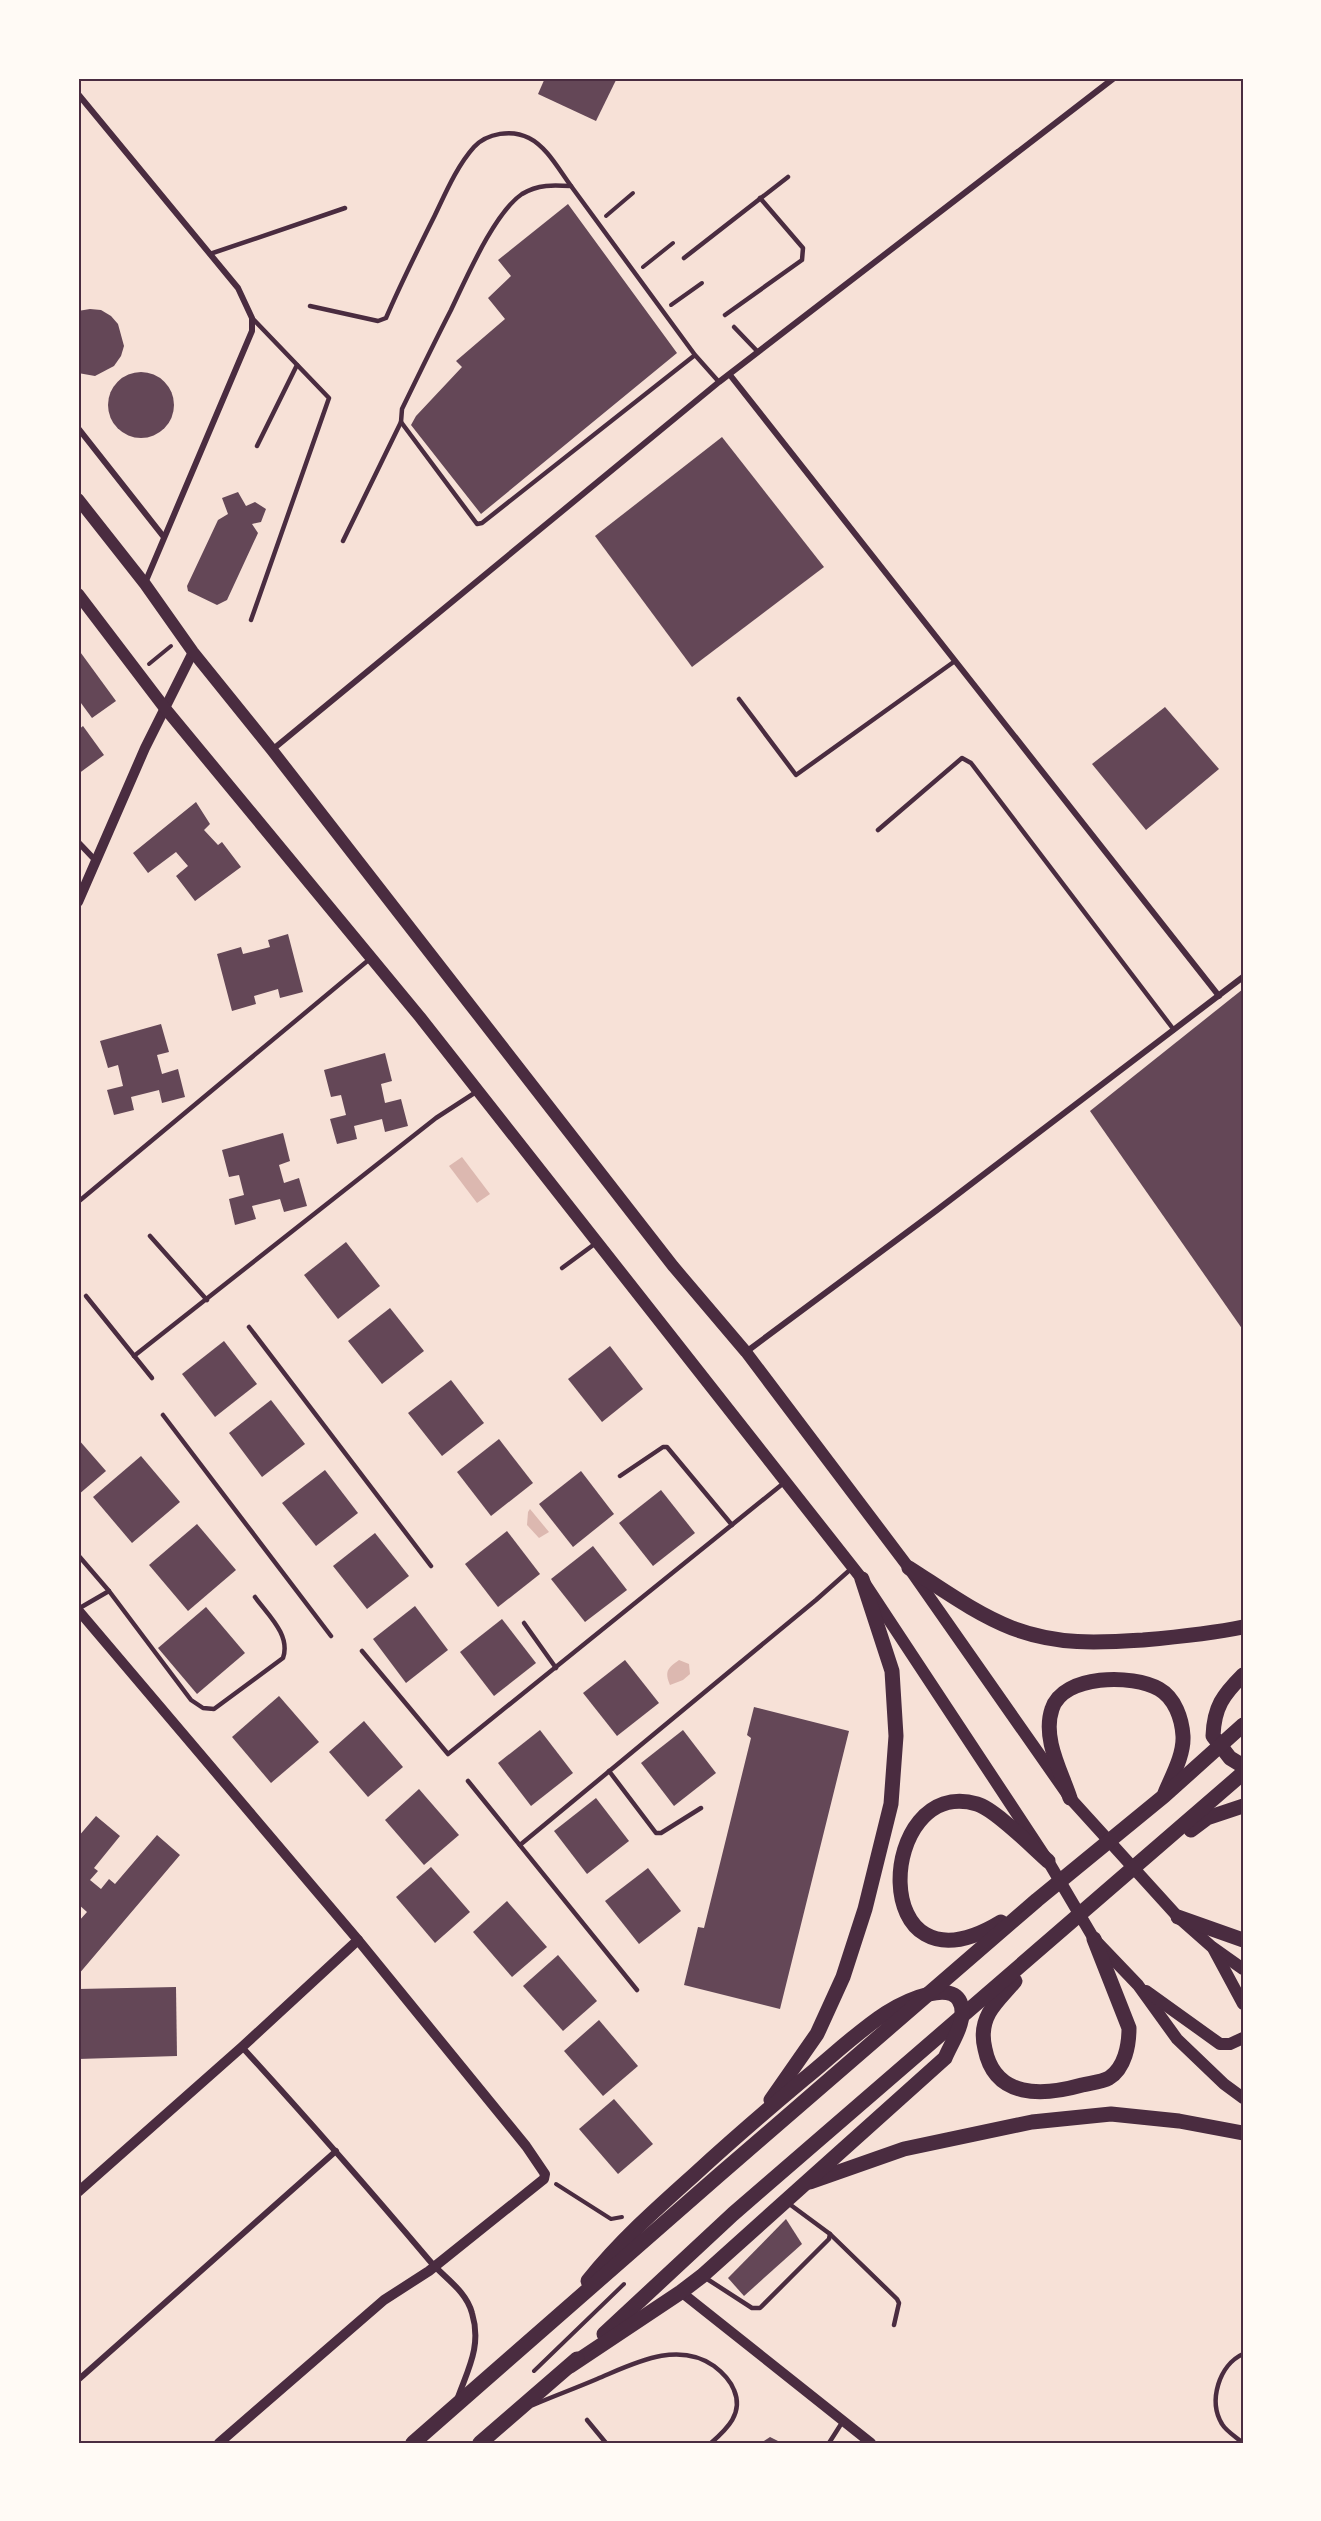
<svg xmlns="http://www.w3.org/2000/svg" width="1321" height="2521" font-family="Ubuntu,sans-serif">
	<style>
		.water { fill: #dcb8b0 }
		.building { fill: #644757 }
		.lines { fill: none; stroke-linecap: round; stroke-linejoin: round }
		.path { stroke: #4a2c40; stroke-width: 4 }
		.service { stroke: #4a2c40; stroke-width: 4.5 }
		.minor { stroke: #4a2c40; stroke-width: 6 }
		.tertiary { stroke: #4a2c40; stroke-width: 10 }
		.secondary { stroke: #4a2c40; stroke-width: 12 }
		.primary { stroke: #4a2c40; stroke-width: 15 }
		.neatline { fill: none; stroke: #4a2c40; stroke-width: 2 }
	</style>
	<rect width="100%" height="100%" fill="#f7e1d7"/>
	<!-- water -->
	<g class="water">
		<polygon points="462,1157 490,1194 477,1203 449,1166"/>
		<polygon points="530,1509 549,1532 539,1538 527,1525 528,1512"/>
		<path d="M679 1660 689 1664 690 1674 683 1680 670 1685C664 1671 668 1668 679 1660Z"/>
	</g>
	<!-- building -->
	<g class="building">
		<polygon points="545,78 617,78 596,121 538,94"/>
		<polygon points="568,204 677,353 481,514 411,425 416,416 462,367 456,361 505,319 488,298 511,276 498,260"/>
		<polygon points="90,309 101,310 111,316 118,324 124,346 121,356 114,366 95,376 78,373 78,311"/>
		<circle cx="141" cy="405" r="33"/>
		<polygon points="722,437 824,567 692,667 595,536"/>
		<polygon points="238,492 246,506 255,502 266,509 261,522 252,524 258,533 227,600 217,605 188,591 187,586 218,520 228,514 222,498"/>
		<polygon points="78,649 116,701 92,718 78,699"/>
		<polygon points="1165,707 1219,769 1146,830 1092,764"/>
		<polygon points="83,726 104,755 78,774 78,730"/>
		<polygon points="196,802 210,824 204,830 218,845 222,842 241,867 195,901 176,876 188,866 176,852 148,873 133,853"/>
		<polygon points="288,934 303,992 280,998 278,989 254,996 256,1004 232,1011 217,954 241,947 243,954 270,947 268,940"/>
		<polygon points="1243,989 1243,1330 1090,1111"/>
		<polygon points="161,1024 169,1052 157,1055 162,1074 178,1069 185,1097 162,1103 159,1090 131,1097 134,1110 114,1115 107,1090 123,1086 118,1065 108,1068 100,1041"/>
		<polygon points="385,1053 392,1081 381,1084 385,1103 401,1099 408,1126 385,1132 382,1119 354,1126 357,1139 337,1144 330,1119 346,1115 341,1095 331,1097 324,1070"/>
		<polygon points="283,1133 290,1161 279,1165 284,1183 299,1178 307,1206 284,1212 280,1199 252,1206 256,1219 235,1225 229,1199 244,1195 239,1175 229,1177 222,1150"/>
		<polygon points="346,1242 380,1286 338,1319 304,1275"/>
		<polygon points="390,1308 424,1351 382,1384 348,1341"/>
		<polygon points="224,1341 257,1384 215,1417 182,1374"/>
		<polygon points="610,1346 643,1389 602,1422 568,1379"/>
		<polygon points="451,1380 484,1423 442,1456 408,1413"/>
		<polygon points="271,1400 305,1444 262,1477 229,1433"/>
		<polygon points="78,1439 106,1471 78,1495"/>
		<polygon points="499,1439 533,1483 491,1516 457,1472"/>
		<polygon points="141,1456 180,1502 132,1543 93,1497"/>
		<polygon points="325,1470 358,1513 316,1546 282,1503"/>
		<polygon points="581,1471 614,1514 573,1547 539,1504"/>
		<polygon points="661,1490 695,1533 653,1566 619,1523"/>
		<polygon points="197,1524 236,1570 188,1611 149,1565"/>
		<polygon points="507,1531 540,1574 498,1607 465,1564"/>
		<polygon points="375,1533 409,1576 367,1609 333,1566"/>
		<polygon points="593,1546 627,1590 585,1622 551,1579"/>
		<polygon points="415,1606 448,1650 406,1683 373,1639"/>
		<polygon points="206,1607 245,1653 197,1694 158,1648"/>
		<polygon points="502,1619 536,1663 494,1696 460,1652"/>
		<polygon points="625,1660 659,1703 617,1736 583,1693"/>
		<polygon points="279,1696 319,1742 271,1783 232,1737"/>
		<polygon points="754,1707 849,1731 780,2009 684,1985 698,1927 704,1928 751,1738 747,1735"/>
		<polygon points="364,1721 403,1767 368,1797 329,1752"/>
		<polygon points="540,1730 573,1773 531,1806 498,1763"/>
		<polygon points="683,1730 716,1773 674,1806 641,1763"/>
		<polygon points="419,1789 459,1835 424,1865 385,1820"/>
		<polygon points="596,1798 629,1841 587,1874 554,1831"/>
		<polygon points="96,1816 120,1836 94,1868 98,1871 90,1880 101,1889 109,1879 115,1884 157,1835 180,1855 78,1975 78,1922 87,1912 78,1904 78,1837"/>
		<polygon points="431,1867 470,1912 435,1943 396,1897"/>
		<polygon points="648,1868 681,1911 639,1944 605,1901"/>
		<polygon points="507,1901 547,1947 512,1977 473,1932"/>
		<polygon points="558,1955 597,2001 563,2031 523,1986"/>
		<polygon points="176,1987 177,2056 78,2059 78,1989"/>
		<polygon points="599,2020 638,2066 603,2096 564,2051"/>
		<polygon points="614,2099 653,2144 618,2174 579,2129"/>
		<polygon points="786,2219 802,2244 744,2296 728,2278"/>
		<polygon points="770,2437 782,2443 761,2443"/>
	</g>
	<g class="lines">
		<!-- path -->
		<g class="path">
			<polyline points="606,216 633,193"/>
			<polyline points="643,267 673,243"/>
			<polyline points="671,305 702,283"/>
			<polyline points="149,664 171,646"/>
			<polyline points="556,2184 611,2219 622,2217"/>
			<polyline points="534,2371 624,2284"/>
		</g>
		<!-- service -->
		<g class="service">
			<polyline points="210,254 345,208"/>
			<polyline points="684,258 788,177"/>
			<path d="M310 306 378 321 386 318C401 283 418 249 435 215 446 192 457 166 474 147 487 133 512 129 529 138 547 147 559 170 571 186"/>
			<polyline points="725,315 802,260 803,248 760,198"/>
			<polyline points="734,327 758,352"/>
			<path d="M695 355 482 523 477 524 401 422 402 409C418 376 434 343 451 310 466 279 494 213 522 194 538 184 554 185 571 186L695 355 719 382"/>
			<polyline points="257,446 297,365"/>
			<polyline points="343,541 401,422"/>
			<polyline points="251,620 329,398 252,318"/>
			<polyline points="739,699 796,775 955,661"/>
			<polyline points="878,830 962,758 971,763 1174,1030"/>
			<polyline points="78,1202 371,958"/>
			<polyline points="150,1236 207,1300"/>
			<polyline points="562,1268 596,1243"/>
			<polyline points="86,1296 152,1378"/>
			<polyline points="249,1327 431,1566"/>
			<polyline points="134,1356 436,1118 476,1092"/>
			<polyline points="163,1415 331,1636"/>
			<polyline points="620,1476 663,1447 667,1447 732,1525"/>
			<path d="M78 1555 109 1591 191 1700 203 1708 214 1709 283 1658C291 1635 268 1615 255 1597"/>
			<polyline points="78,1609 109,1591"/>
			<polyline points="524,1623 556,1668"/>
			<polyline points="362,1651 448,1754 785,1482"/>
			<polyline points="609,1771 656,1833 661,1833 701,1808"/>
			<polyline points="468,1781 637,1990"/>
			<polyline points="520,1845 816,1600 852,1568"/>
			<polyline points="830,2234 897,2299 899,2303 894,2325"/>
			<polyline points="704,2277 752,2308 760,2308 829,2239 830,2234 788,2203"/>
			<path d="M1243 2354C1219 2365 1208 2401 1222 2424 1226 2431 1236 2437 1243 2443"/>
			<path d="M533 2405C554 2396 576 2388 597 2379 633 2364 677 2340 714 2366 722 2372 730 2380 734 2390 744 2413 727 2429 711 2443"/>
			<polyline points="587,2420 606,2443"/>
			<polyline points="829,2443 843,2421"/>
		</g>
		<!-- minor -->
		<g class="minor">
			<polyline points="78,94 238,288 252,318 252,331 145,583"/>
			<polyline points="730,375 1219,996"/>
			<polyline points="78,428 163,536"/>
			<polyline points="272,750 719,382 1114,78"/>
			<polyline points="78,842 96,861"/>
			<polyline points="746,1352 937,1210 1243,977"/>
			<path d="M242 2047C306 2117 368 2188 429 2260 443 2277 466 2290 472 2313 482 2346 468 2369 457 2400"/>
			<polyline points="78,2380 336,2151"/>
		</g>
		<!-- tertiary -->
		<g class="tertiary">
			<polyline points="78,902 145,748 193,652"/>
			<polyline points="78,1610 358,1940 526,2146 545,2174 544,2179 429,2271 384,2300 219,2443"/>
			<polyline points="78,2192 242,2047 358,1940"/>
			<polyline points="681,2292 871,2443"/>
		</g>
		<!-- secondary -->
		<g class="secondary">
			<polyline points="78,499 145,584 193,652 272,750 673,1266 746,1352 909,1568 1070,1798 1178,1917 1212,1947 1243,1969"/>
			<polyline points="78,594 164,707 420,1017 862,1579 1048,1861 1094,1939 1138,1985 1177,2039 1224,2084 1243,2098"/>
			<polyline points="1214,1950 1243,2004"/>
			<polyline points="1146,1991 1220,2044 1230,2044 1243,2038"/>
		</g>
		<!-- primary -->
		<g class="primary">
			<path d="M909 1568C942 1589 976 1614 1012 1628 1057 1645 1097 1643 1143 1640 1177 1637 1210 1634 1243 1627"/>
			<path d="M1243 1675C1223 1695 1214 1707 1213 1736L1230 1758 1243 1766"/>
			<path d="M1070 1798C1061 1771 1042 1738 1052 1709 1063 1674 1133 1674 1159 1689 1175 1698 1182 1719 1183 1736 1184 1755 1172 1776 1165 1793"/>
			<polyline points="1191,1830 1207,1818 1243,1806"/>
			<polyline points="1178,1917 1243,1940"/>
			<path d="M1001 1922C864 2005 877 1774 977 1804 995 1809 1032 1847 1048 1861"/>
			<path d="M1015 1981C1007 1991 995 2002 989 2013 983 2024 982 2037 985 2049 995 2099 1043 2096 1082 2085 1090 2083 1102 2082 1109 2078 1125 2068 1129 2045 1129 2028L1094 1939"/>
			<polyline points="771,2100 817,2034 843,1977 865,1909 891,1804 896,1736 892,1671 862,1579"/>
			<polyline points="810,2182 904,2149 1032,2122 1111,2114 1179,2121 1243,2133"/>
			<polyline points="604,2334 733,2214 1243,1773"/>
			<path d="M570 2366 681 2292 702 2276 945 2058C951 2044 963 2026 962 2011 960 1973 902 2003 886 2013 858 2031 830 2058 804 2079 767 2110 730 2142 694 2175 657 2208 619 2242 588 2281"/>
			<polyline points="413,2443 719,2175 1037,1900 1164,1796 1243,1725"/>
			<polyline points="480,2443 577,2359"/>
		</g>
	</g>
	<!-- border -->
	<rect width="1321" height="2521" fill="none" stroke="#fffaf5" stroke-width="159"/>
	<rect x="80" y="80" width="1162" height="2362" class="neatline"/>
</svg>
